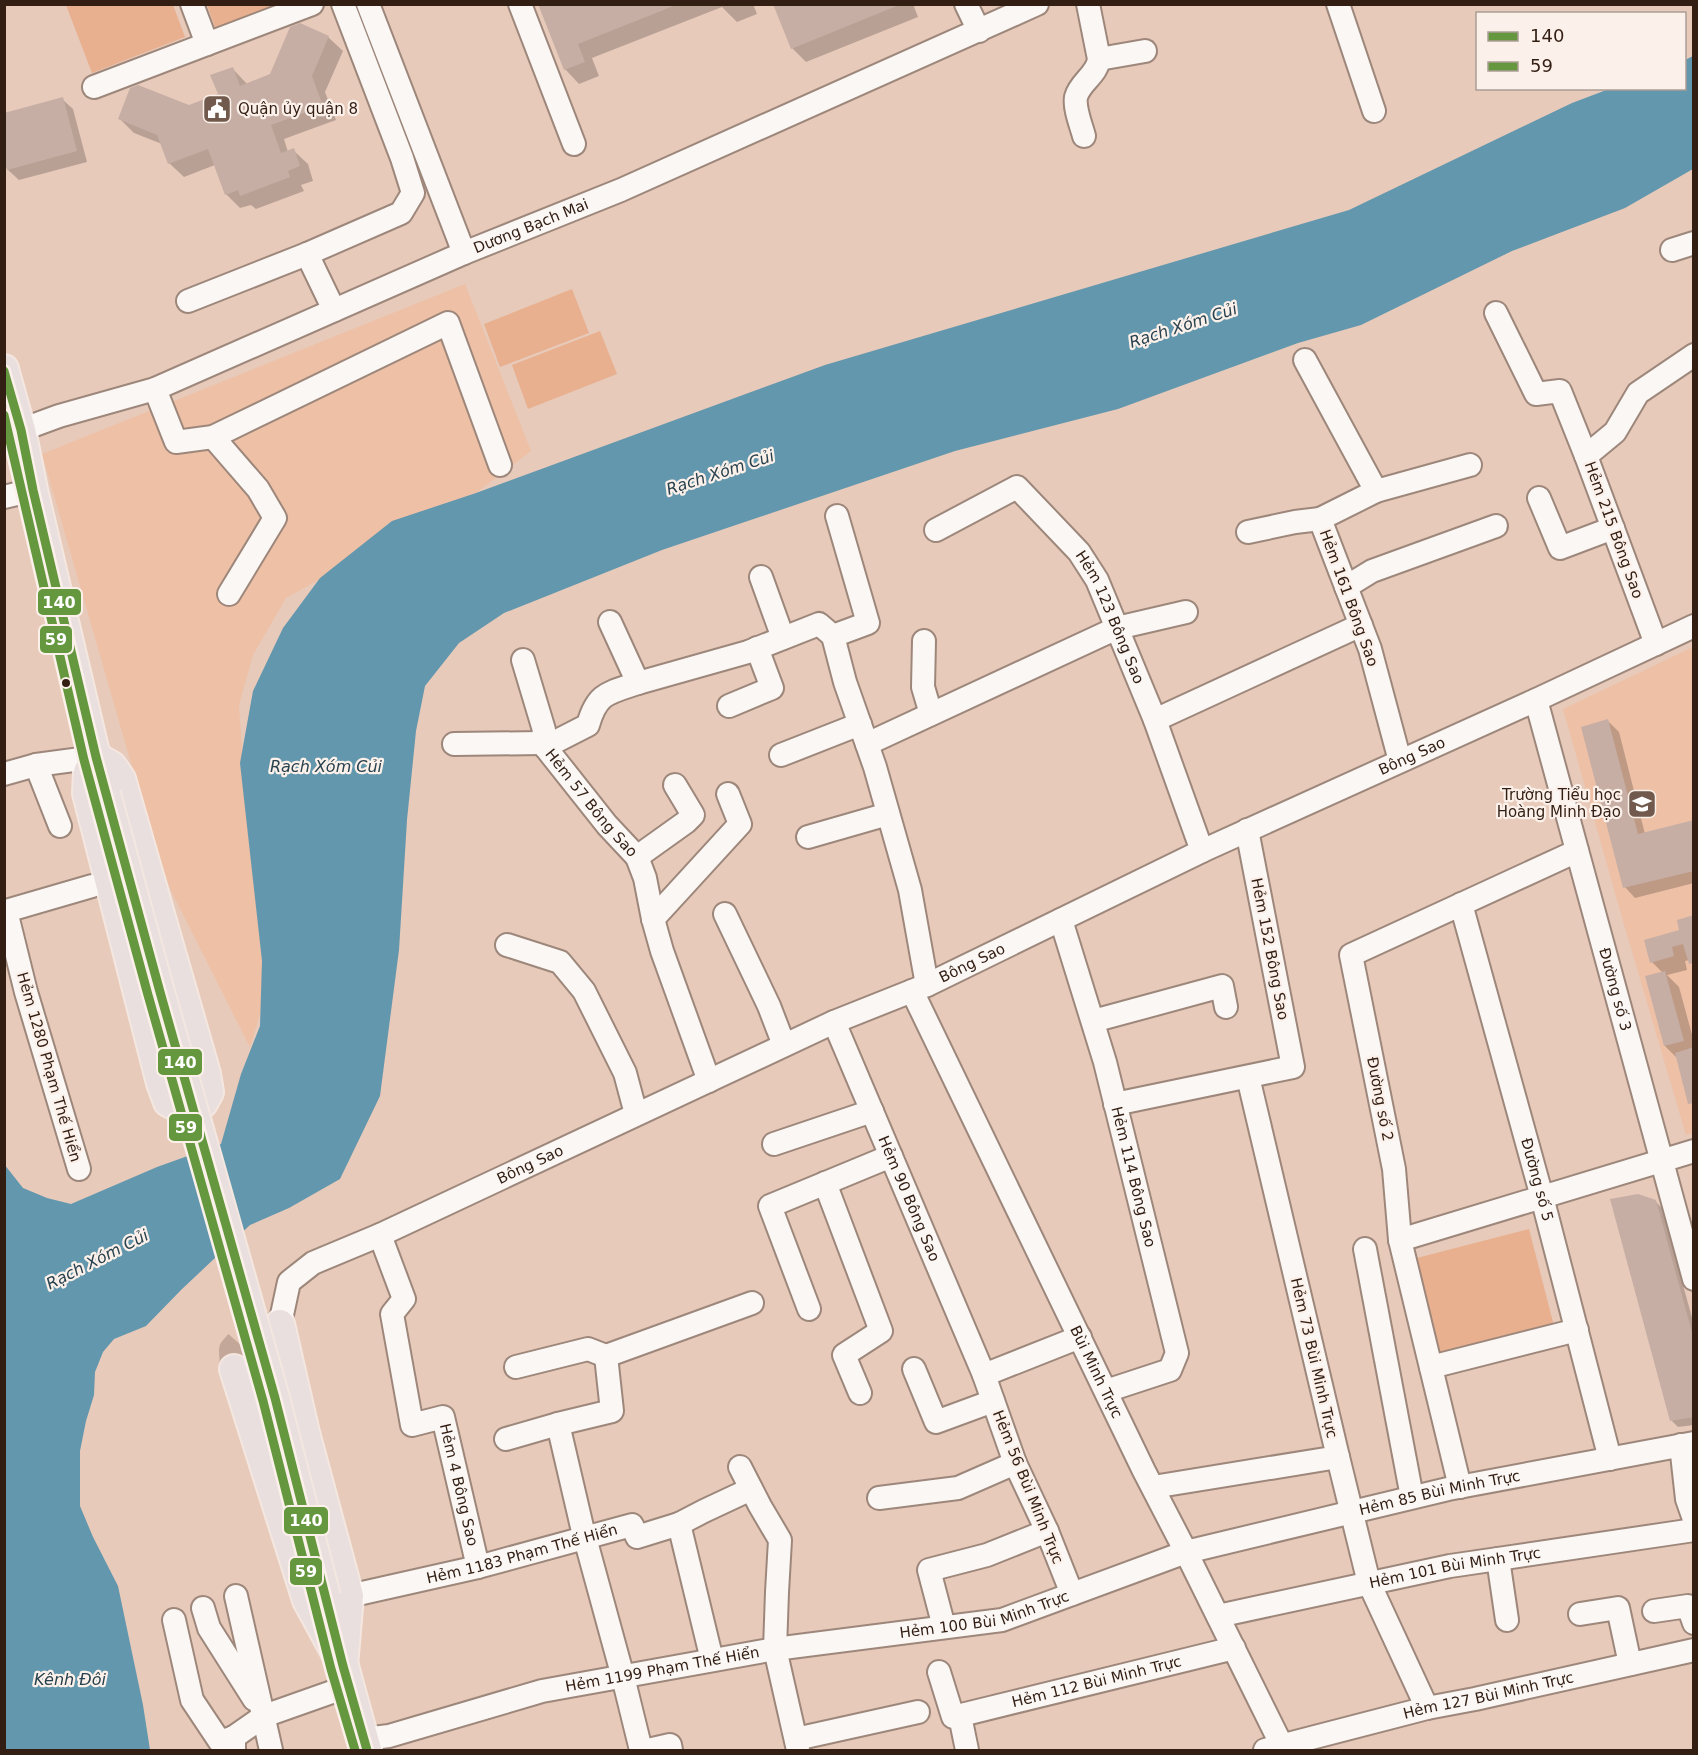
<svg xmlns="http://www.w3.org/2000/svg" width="1698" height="1755" font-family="'DejaVu Sans',sans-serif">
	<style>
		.built { fill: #eec0a6 }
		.green { fill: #e8b08f }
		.water { fill: #6397ad }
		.shadow { fill: #0003 }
		.building { fill: #c6aea5 }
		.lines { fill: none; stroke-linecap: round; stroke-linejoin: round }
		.major-tunnel { stroke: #c3a899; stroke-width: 28; stroke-dasharray: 28 14; stroke-linecap: butt }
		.minor-casing { stroke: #9d877b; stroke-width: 26 }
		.major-casing { stroke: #f4e7e0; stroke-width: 32 }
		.minor { stroke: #fbf7f5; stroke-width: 22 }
		.major { stroke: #eadfdf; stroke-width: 28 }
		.major-bridge-casing { stroke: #f4e7e0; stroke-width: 32; stroke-linecap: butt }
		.major-bridge { stroke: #eadfdf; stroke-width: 28 }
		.bus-1-casing { stroke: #fcf1ea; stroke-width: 14 }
		.bus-2-casing { stroke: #fcf1ea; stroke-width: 14 }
		.bus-1 { stroke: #65983e; stroke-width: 9 }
		.bus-2 { stroke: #65983e; stroke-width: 9 }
		.bus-dot { fill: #321e13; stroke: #fcf1ea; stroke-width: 2 }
		.labels { text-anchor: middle; stroke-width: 4.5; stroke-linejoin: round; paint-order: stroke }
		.poi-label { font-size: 15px; fill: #321e13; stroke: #fcf1ea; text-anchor: start }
		.street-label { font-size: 15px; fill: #321e13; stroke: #fcf1ea }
		.water-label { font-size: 16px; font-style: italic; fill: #27414e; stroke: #fcf1ea }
		.line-badge { stroke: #fcf1ea; stroke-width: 2 }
		.badge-label { font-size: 16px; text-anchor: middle; font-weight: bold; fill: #fff }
	</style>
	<rect width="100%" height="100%" fill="#e7caba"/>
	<!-- built -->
	<g class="built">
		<polygon points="465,284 531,451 476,493 286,598 253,655 239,705 244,777 276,962 250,1047 171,891 158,857 42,454"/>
		<polygon points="1693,647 1694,1133 1686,1135 1623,921 1563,709"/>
	</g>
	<!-- green -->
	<g class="green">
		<polygon points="66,5 173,5 185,37 92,73"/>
		<polygon points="207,5 283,5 216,30"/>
		<polygon points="572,289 589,333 500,367 484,324"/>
		<polygon points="600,331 617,374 528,409 512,365"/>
		<polygon points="1529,1229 1554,1326 1438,1357 1413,1259"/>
	</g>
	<!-- water -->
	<polygon class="water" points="1693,56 1693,169 1625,208 1512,251 1361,325 1298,343 1118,409 955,451 662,550 504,613 459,643 425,686 416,731 407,820 399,950 380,1096 340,1179 289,1208 250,1225 181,1290 146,1326 114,1339 103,1352 95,1372 94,1395 86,1421 80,1451 80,1506 93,1537 118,1586 143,1705 150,1750 5,1750 4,1164 23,1188 47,1198 71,1204 157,1167 221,1144 241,1074 260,1026 262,961 240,763 253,691 283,628 320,578 392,521 476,493 825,365 1349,210 1572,103 1609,89 1684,88 1685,60"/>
	<!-- shadow -->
	<g class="shadow">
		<polygon points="540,4 753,4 757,14 737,22 722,7 592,58 599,76 579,84 565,69"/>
		<polygon points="775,4 913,4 918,17 806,62 792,48"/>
		<polygon points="328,37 343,51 325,92 336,120 284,139 288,152 293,150 308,164 313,181 301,185 304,191 256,209 251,205 240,208 226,194 215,165 184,177 169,163 162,144 134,133 119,118 189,107 220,95 232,68 247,84 271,75"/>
		<polygon points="62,99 73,109 87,162 19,180 8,170"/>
		<polygon points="1608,721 1619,732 1645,834 1694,821 1694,883 1635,898 1625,887"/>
		<polygon points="1681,931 1694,959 1685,961 1687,970 1667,975 1679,987 1694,1042 1694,1087 1678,1059 1665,1046 1663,973 1652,962"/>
		<polygon points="1655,1201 1662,1208 1694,1325 1694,1425 1678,1427 1671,1420"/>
	</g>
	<!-- building -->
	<g class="building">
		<polygon points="538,4 676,4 676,5 578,44 585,62 564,70"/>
		<polygon points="773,4 899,4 899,5 791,49"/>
		<polygon points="300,23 329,36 312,76 323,106 271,125 281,153 294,148 300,166 288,171 290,177 240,196 238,190 225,195 208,149 168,164 157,135 118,119 130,88 138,85 189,105 218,94 210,75 233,67 240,86 270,74 290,27"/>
		<polygon points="63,97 77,151 7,170 4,162 4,113"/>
		<polygon points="1608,719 1638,834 1694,820 1694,871 1623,888 1581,727"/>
		<polygon points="1694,915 1694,963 1689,964 1683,944 1672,947 1674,956 1650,963 1644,940 1679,930 1677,920"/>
		<polygon points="1665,971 1684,1041 1664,1046 1645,976"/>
		<polygon points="1694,1047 1694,1103 1688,1104 1675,1053"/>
		<polygon points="1638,1194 1656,1200 1694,1340 1694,1417 1670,1421 1610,1199"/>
	</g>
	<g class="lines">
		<!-- major-tunnel -->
		<polyline class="major-tunnel" points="234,1369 233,1350 247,1334 278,1324"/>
		<!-- minor casing -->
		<g class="minor-casing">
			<g id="minor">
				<polyline points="192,4 207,44"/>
				<polyline points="368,4 464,253"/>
				<polyline points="520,4 574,144"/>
				<polyline points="966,4 979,31"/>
				<polyline points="1338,4 1374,111"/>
				<polyline points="1099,59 1145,51"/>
				<polyline points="94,87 312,4"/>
				<path d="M1084 136C1081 125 1074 108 1076 97 1080 82 1097 75 1099 59L1088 4"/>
				<polyline points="1672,250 1694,243"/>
				<polyline points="307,254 334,310"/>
				<polyline points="188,301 307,254 401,213 413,193 402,158 343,4"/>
				<polyline points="1496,313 1536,394 1560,391 1586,456"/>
				<polyline points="1305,360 1376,491"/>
				<polyline points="155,389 176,442 213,437 448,323 500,465"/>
				<path id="s1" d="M21 430 59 416 155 389 464 253 621 190 1037 4"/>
				<polyline points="213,437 258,489 275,518 229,594"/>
				<polyline points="4,497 33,490"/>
				<polyline points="1539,498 1560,548 1613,528"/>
				<polyline points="837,516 868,623 833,636 845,682 875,767 910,890 927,985"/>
				<path id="s2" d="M936 530 1017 487 1079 552 1097 580 1155 720 1202 851"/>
				<polyline points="1248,532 1295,522 1320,519"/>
				<polyline points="761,577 783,638"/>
				<polyline points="1346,587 1372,571 1496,526"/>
				<polyline points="610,622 638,683 748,652 819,624 833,636"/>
				<polyline points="924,641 923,687 931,714"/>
				<polyline points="1656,644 1586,456 1615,432 1638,393 1694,355"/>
				<path id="s3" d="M523 660 544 730 542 743 607 825 637 857 645 878 653 919 662 951 709 1081"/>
				<path id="s4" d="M1536 700 1694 1279"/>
				<polyline points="729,706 772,688 757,648"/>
				<polyline points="1155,720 1361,625"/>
				<polyline points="454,744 542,743"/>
				<polyline points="867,744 1117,628 1186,612"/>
				<path d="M545 747 588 725C597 693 608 693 638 683"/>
				<polyline points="781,755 860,724"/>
				<polyline points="1400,761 1370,649 1320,519 1376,491 1470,465"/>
				<polyline points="36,765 60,826"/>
				<polyline points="4,774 36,765 96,757"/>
				<polyline points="808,837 888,814"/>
				<polyline points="637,857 686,822 693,815 675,785"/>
				<path id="s5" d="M1461 904 1542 1197 1610 1459"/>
				<polyline points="725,914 769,1006 784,1045"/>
				<polyline points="653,919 740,824 728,794"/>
				<path id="s6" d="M1061 920 1105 1062 1177 1353 1170 1370 1106 1391"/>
				<polyline points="507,945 560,962 584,991 625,1073 636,1114"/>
				<path id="s7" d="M912 991 1144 1471 1186 1552 1284 1750"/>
				<polyline points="1093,1021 1222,986 1226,1007"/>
				<path id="s8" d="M834 1022 984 1375"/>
				<polyline points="1115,1104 1293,1067 1247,830"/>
				<polyline points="774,1144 872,1111"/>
				<polyline points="79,1169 26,992 6,911 92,886"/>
				<polyline points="825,1183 881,1331 844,1355 860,1393"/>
				<path id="s9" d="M380 1235 404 1299 392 1314 412 1425 443 1417 478 1567"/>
				<polyline points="1400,1240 1694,1151"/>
				<polyline points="1365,1249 1412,1497"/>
				<polyline points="809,1309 770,1206 891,1156"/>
				<path id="s10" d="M280 1324 289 1282 313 1263 380 1235 834 1022 927 985 1202 851 1536 700 1694 626"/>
				<polyline points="516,1367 588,1349 606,1356"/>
				<polyline points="1431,1367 1577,1330"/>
				<polyline points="914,1369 936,1422 993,1401"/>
				<polyline points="506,1439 558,1424"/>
				<polyline points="1681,1445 1687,1499 1694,1519"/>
				<polyline points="1338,1457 1369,1583 1427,1708"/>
				<polyline points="740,1467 760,1506 780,1540 777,1592 775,1649 798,1750"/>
				<polyline points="1153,1487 1338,1457 1248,1077"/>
				<polyline points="1460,1487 1400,1240 1394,1169 1351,955 1577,851"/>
				<polyline points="879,1498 958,1488 1015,1463"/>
				<polyline points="679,1524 712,1660"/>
				<polyline points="1498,1559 1507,1620"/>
				<polyline points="1072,1594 1047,1531 1015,1463 984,1375 1080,1337"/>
				<polyline points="236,1596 271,1750"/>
				<path id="s11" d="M349 1596 478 1567 632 1525 637 1537 679 1524 704 1511 751 1489"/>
				<polyline points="203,1608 209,1628 254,1699"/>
				<polyline points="1654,1611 1688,1606 1694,1623"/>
				<polyline points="1580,1614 1618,1608 1630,1664"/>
				<path id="s12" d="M1218 1616 1450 1566 1694 1530"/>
				<polyline points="174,1620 192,1700 220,1742 234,1737 234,1750"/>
				<polyline points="944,1627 929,1570 987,1555 1047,1531"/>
				<path id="s13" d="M939 1672 953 1717 1234 1648"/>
				<polyline points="960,1716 967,1750"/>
				<polyline points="234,1737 264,1716 349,1686"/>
				<path id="s14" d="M365 1739 389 1736 542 1691 775 1649 1002 1620 1186 1552 1448 1489 1694 1443"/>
				<polyline points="796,1739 918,1712"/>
				<polyline points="641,1750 623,1677 582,1527 558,1424 612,1411 606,1356 752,1303"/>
				<polyline points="648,1750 670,1745 671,1750"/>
				<path id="s15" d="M1265 1750 1427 1708 1475 1699 1694 1650"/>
			</g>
		</g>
		<!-- major casing -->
		<g class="major-casing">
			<g id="major">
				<polyline points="4,369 21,430 33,490 100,774"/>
				<polygon points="96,757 112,766 121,779 206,1074 209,1092 203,1103 179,1108 168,1102 161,1083 87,793 88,772"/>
				<polyline points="280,1324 305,1433 349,1596 343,1666"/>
				<polyline points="234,1369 307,1600 343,1666"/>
				<polyline points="339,1648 367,1750"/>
			</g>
		</g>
		<!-- minor -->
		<use href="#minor" class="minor"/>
		<!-- major -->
		<use href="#major" class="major"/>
		<!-- major-bridge casing -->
		<g class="major-bridge-casing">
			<polyline id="major-bridge" points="106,794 160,992 275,1398 326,1597"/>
		</g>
		<!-- major-bridge -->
		<use href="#major-bridge" class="major-bridge"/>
		<!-- bus-1 casing -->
		<g class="bus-1-casing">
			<polyline id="bus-1" points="4,371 21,430 33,490 96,757 160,992 275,1398 343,1666 367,1750"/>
		</g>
		<!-- bus-2 casing -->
		<g class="bus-2-casing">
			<polyline id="bus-2" points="4,415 84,760 148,995 263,1401 331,1669 355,1750"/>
		</g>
		<!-- bus-1 -->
		<use href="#bus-1" class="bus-1"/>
		<!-- bus-2 -->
		<use href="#bus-2" class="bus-2"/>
	</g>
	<!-- icons -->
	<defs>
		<g id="civic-square" transform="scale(1.5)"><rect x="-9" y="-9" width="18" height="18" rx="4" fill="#715a4d" stroke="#fcf1ea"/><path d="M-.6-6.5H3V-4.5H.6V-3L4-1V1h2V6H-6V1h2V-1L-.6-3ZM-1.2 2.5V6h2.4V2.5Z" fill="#fff"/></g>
		<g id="school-square" transform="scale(1.5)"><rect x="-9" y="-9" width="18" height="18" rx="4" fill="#715a4d" stroke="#fcf1ea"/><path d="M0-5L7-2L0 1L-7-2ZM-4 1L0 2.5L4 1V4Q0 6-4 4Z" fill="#fff"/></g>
	</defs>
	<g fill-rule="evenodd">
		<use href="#civic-square" x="217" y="109"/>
		<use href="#school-square" x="1642" y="804"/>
	</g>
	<!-- markers -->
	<circle class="bus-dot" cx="66" cy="683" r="5"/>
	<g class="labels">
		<!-- poi labels -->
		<g class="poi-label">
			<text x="238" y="114">Quận ủy quận 8</text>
			<text x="1621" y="800" text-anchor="end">Trường Tiểu học<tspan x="1621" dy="17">Hoàng Minh Đạo</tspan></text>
		</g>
		<!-- street labels -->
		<g class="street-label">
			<text dy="5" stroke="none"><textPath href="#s1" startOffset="550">Dương Bạch Mai</textPath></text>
			<text transform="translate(1614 530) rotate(70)" y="5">Hẻm 215 Bông Sao</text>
			<text transform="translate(1349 598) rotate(70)" y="5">Hẻm 161 Bông Sao</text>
			<text dy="5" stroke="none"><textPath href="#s2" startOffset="254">Hẻm 123 Bông Sao</textPath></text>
			<text dy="5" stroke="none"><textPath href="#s10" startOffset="1284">Bông Sao</textPath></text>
			<text dy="5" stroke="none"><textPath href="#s3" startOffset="164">Hẻm 57 Bông Sao</textPath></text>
			<text transform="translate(1270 949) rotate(79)" y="5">Hẻm 152 Bông Sao</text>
			<text dy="5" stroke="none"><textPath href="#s10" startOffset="798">Bông Sao</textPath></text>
			<text dy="5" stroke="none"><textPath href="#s4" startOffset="300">Đường số 3</textPath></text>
			<text transform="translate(49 1067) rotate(74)" y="5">Hẻm 1280 Phạm Thế Hiển</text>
			<text transform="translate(1380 1099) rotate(79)" y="5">Đường số 2</text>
			<text dy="5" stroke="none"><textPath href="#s10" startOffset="312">Bông Sao</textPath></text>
			<text dy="5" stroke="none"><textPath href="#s6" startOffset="267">Hẻm 114 Bông Sao</textPath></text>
			<text dy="5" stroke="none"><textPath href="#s5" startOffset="286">Đường số 5</textPath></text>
			<text dy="5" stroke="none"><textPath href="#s8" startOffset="192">Hẻm 90 Bông Sao</textPath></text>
			<text transform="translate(1314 1358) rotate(77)" y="5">Hẻm 73 Bùi Minh Trực</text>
			<text dy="5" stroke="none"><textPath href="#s7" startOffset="423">Bùi Minh Trực</textPath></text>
			<text dy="5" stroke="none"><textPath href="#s9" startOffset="302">Hẻm 4 Bông Sao</textPath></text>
			<text transform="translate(1028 1487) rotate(68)" y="5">Hẻm 56 Bùi Minh Trực</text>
			<text dy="5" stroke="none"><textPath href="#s14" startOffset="1106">Hẻm 85 Bùi Minh Trực</textPath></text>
			<text dy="5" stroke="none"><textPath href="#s11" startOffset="178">Hẻm 1183 Phạm Thế Hiển</textPath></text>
			<text dy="5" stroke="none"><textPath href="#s12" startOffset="242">Hẻm 101 Bùi Minh Trực</textPath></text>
			<text dy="5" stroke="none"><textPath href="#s14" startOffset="633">Hẻm 100 Bùi Minh Trực</textPath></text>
			<text dy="5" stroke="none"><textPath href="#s14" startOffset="306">Hẻm 1199 Phạm Thế Hiển</textPath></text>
			<text dy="5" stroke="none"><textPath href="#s13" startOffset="195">Hẻm 112 Bùi Minh Trực</textPath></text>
			<text dy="5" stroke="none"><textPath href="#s15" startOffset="230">Hẻm 127 Bùi Minh Trực</textPath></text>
		</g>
		<!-- water labels -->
		<g class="water-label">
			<text transform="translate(1183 325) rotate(-18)" y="6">Rạch Xóm Củi</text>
			<text transform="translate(720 472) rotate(-18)" y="6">Rạch Xóm Củi</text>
			<text x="326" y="772">Rạch Xóm Củi</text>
			<text transform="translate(97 1259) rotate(-27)" y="6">Rạch Xóm Củi</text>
			<text x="70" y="1685">Kênh Đôi</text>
		</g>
	</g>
	<g class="line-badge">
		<rect x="37" y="588" width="45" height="28" rx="6" fill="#65983e"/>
		<rect x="39" y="625" width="34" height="29" rx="6" fill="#65983e"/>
		<rect x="157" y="1048" width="46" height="28" rx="6" fill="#65983e"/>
		<rect x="168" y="1113" width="35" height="29" rx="6" fill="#65983e"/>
		<rect x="283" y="1506" width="46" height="29" rx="6" fill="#65983e"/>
		<rect x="289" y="1557" width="34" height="29" rx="6" fill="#65983e"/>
	</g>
	<g class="badge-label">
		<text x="59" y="608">140</text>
		<text x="56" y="645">59</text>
		<text x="180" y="1068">140</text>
		<text x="186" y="1133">59</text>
		<text x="306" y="1526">140</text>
		<text x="306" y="1577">59</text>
	</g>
	<!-- border -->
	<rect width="1698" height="1755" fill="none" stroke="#321e13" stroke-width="12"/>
	<!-- legend -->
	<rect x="1476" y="12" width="210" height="78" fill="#fcf1ea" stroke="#ab9d94" stroke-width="1.5"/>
	<rect x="1488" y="32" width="30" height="9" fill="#65983e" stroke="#ab9d94" stroke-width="1.5"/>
	<text x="1530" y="42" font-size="18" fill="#321e13">140</text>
	<rect x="1488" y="62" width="30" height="9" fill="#65983e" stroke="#ab9d94" stroke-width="1.5"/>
	<text x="1530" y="72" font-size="18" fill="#321e13">59</text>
</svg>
